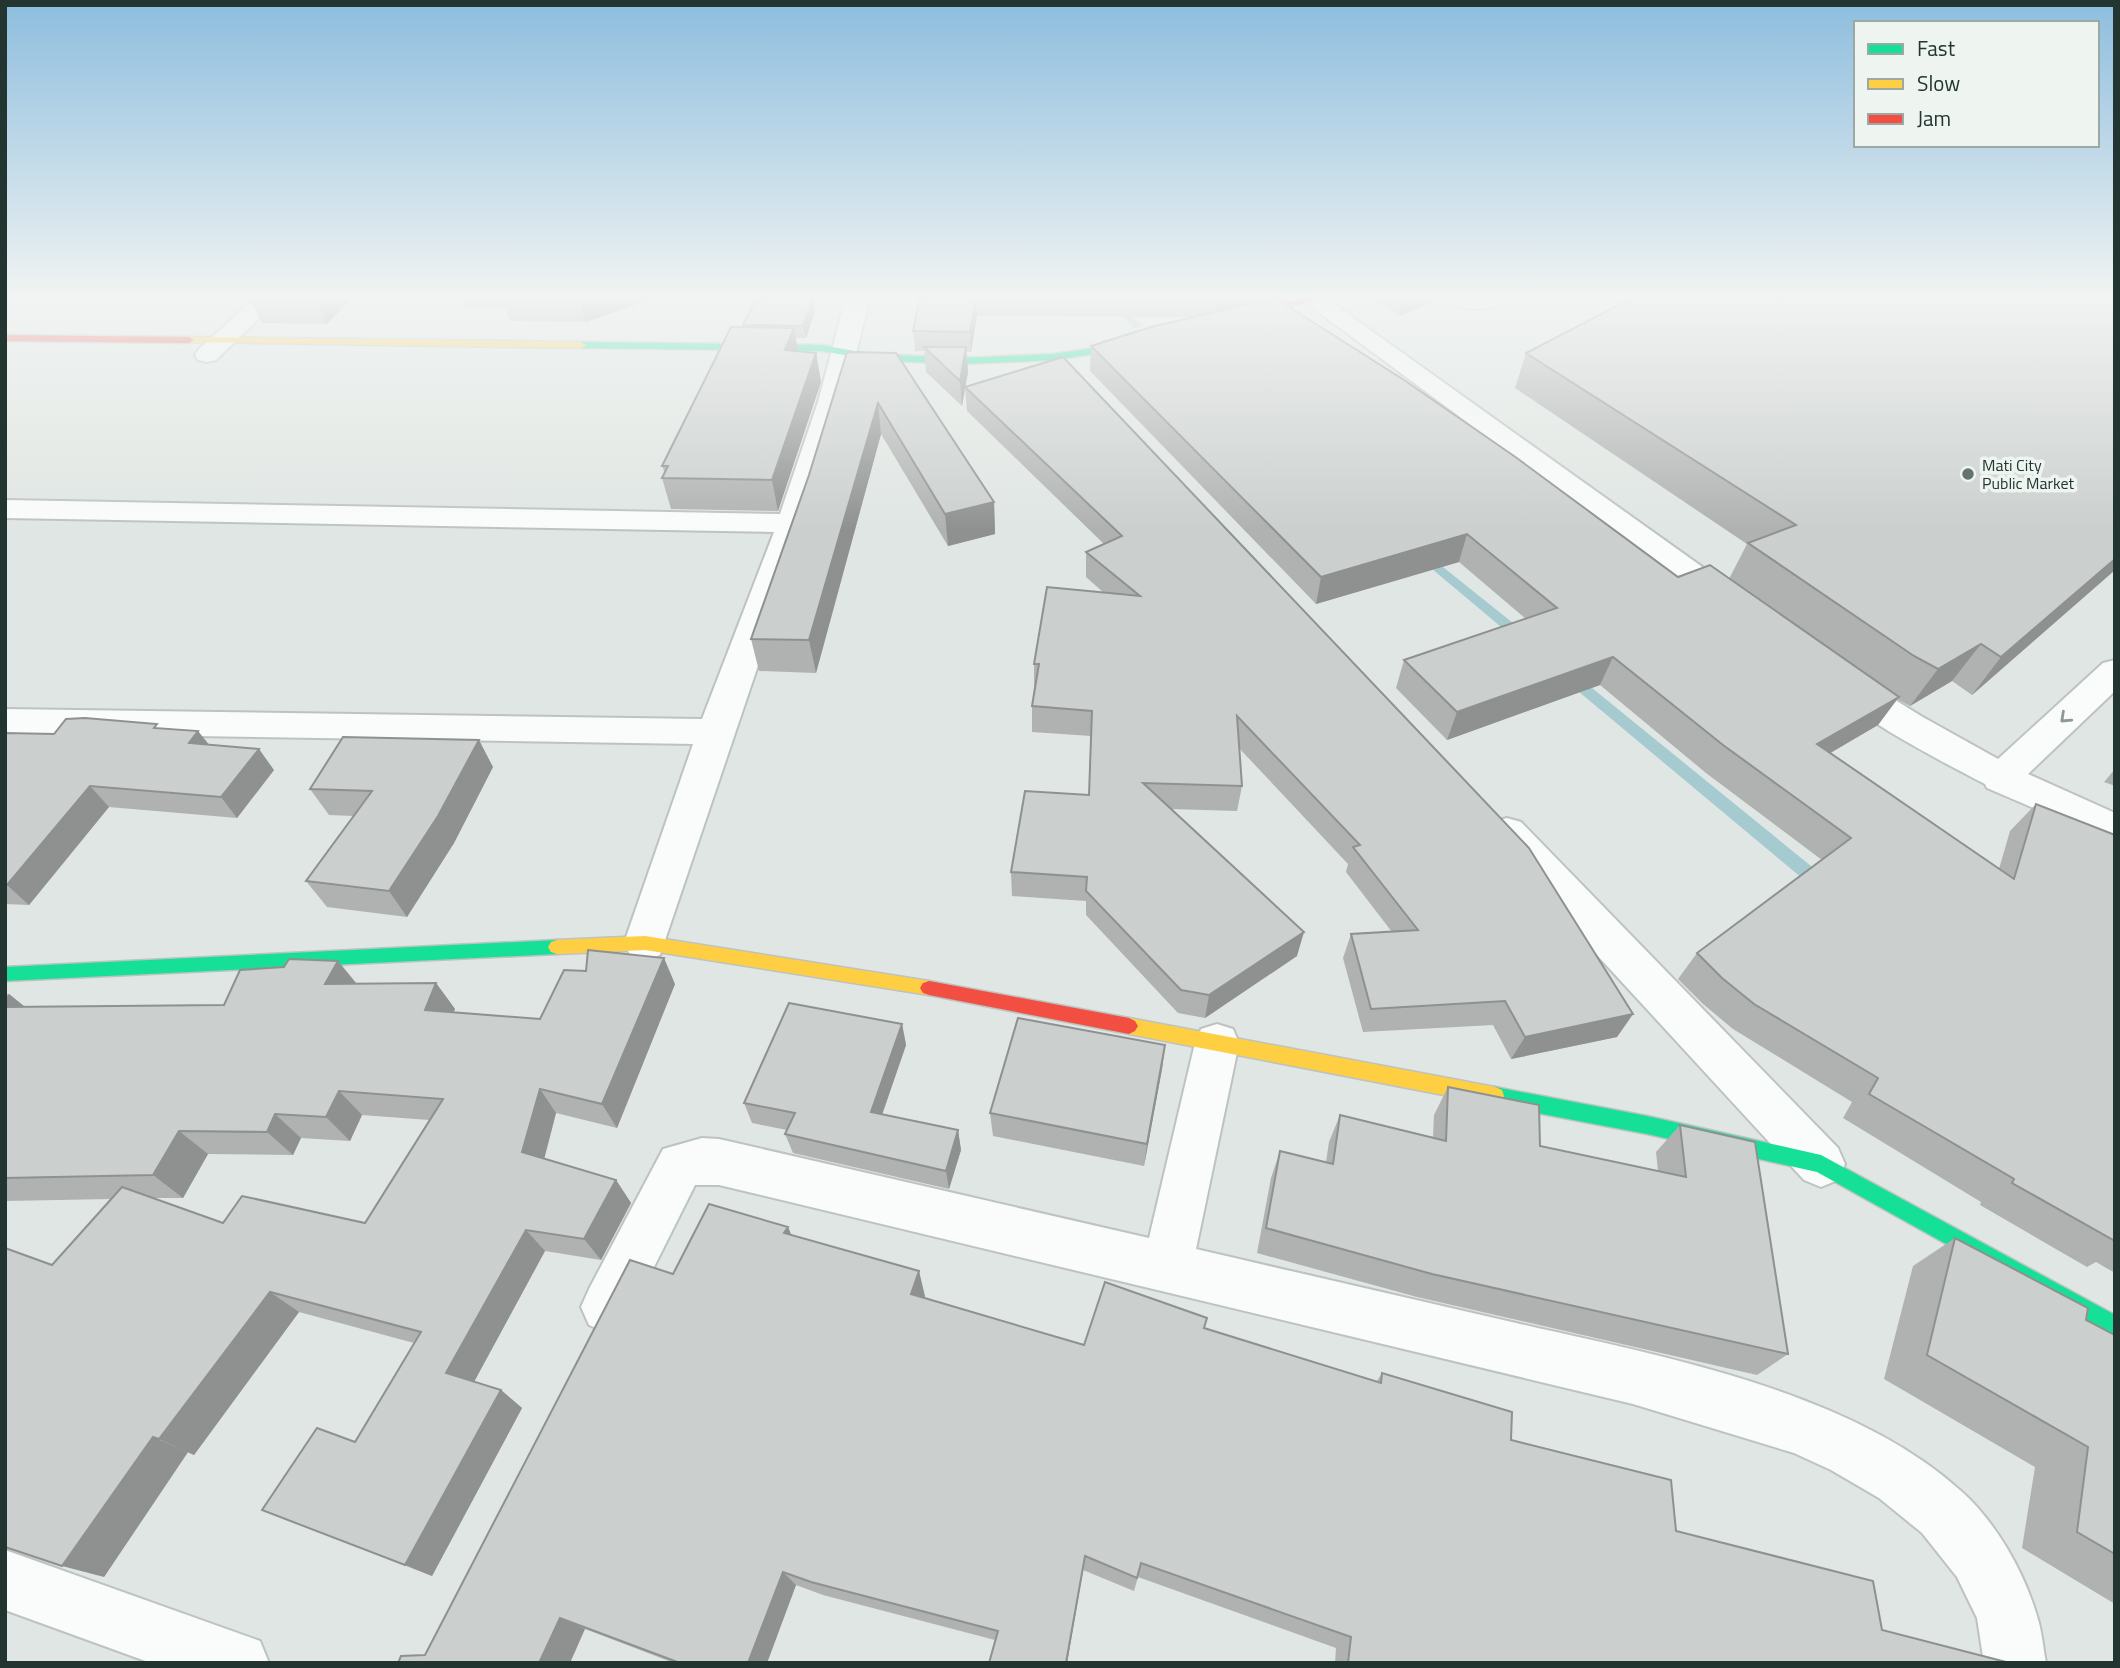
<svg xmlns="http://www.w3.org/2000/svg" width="2120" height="1668" font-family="'Titillium Web',sans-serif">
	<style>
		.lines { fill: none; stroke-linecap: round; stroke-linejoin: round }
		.stream { fill: #a5cacf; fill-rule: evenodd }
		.lane-casing { stroke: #bdc3c0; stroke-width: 4 }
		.street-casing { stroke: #bdc3c0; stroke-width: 4 }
		.fast-casing { stroke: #bdc3c0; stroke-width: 3 }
		.slow-casing { stroke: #bdc3c0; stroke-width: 3 }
		.jam-casing { stroke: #bdc3c0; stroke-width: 3 }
		.lane { fill: #fafbfb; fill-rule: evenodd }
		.street { fill: #fafbfb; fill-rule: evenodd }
		.fast { fill: #16e098; fill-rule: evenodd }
		.slow { fill: #ffcf43; fill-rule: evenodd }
		.jam { fill: #f24e42; fill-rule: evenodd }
		.wall { fill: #afb2b0; fill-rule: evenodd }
		.shaded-wall { fill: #8e9190 }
		.building { fill: #cbcfcd; stroke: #8e9190; stroke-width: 2 }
		.oneway { stroke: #8e9896 }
		.poi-dot { fill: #64736f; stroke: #eef5f1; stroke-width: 2.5 }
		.labels { text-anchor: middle; stroke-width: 7; stroke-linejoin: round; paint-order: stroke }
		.far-poi-label { font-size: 16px; fill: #223530; stroke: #eef5f1; text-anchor: start }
	</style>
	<rect width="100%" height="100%" fill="#e0e6e3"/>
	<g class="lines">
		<!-- stream -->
		<g class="stream">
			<polygon points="1098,297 1109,297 1143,326 1135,328"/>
			<polygon points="1423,551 1529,636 1531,639 1529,642 1519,642 1419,558 1417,555"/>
			<polygon points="1571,673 1576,675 1827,879 1829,884 1827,889 1815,889 1566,681 1564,678 1566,675"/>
		</g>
		<!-- lane casing -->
		<g class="lane-casing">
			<path id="lane" d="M1445 297H1513C1499 313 1459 313 1445 297Z"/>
		</g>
		<!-- street casing -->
		<g class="street-casing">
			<g id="street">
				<polygon points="256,297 281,297 216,360 207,362 198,360 195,355 198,350"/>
				<polygon points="846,297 870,297 844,402 812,506 660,955 645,960 630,955 624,943 693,744 5,733 5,709 702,719 774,532 5,518 5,500 780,514 818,402"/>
				<polygon points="1298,297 1324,297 1743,596 1748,603 1743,610 1732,613 1721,610"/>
				<path d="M2115 660V691L2028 774 2115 813V843L1987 788 1985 784C1952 767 1842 710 1826 683L1831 675 1843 672 1855 675 1921 716 1998 759 2103 663Z"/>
				<polygon points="1507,818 1521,822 1838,1148 1845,1164 1838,1180 1821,1187 1804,1180 1493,842 1488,832 1493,822"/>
				<path d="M1217 1024 1233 1029 1239 1043 1196 1249C1303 1274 1409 1298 1516 1323 1659 1356 1850 1390 1961 1491 1996 1522 2024 1572 2037 1616 2042 1631 2043 1647 2046 1663H1984L1977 1618 1957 1577 1922 1533 1879 1498 1831 1470 1794 1453 1633 1404 719 1185H695L625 1325 607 1333 589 1325 581 1307 589 1289 663 1149 702 1138 719 1139 1149 1238 1195 1043 1201 1029Z"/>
				<polygon points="5,1550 260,1641 269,1663 151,1663 5,1610"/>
			</g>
		</g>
		<!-- fast casing -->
		<g class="fast-casing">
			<g id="fast">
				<polygon points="1143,341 1147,342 1147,346 1053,360 962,364 871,360 822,351 581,348 576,345 581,342 822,345 871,354 962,358 1053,354"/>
				<polygon points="557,940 563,942 566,947 563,952 557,954 5,981 5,967"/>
				<polygon points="1495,1087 1647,1116 1821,1155 2115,1315 2115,1338 1817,1172 1647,1134 1495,1105 1488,1102 1486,1096 1488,1090"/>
			</g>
		</g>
		<!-- slow casing -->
		<g class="slow-casing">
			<g id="slow">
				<polygon points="189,337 581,342 586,345 581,348 185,342 185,338"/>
				<polygon points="645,936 929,981 935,983 938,988 935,993 929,995 645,950 557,954 551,952 548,947 551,942 557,940"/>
				<polygon points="1129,1018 1495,1087 1502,1090 1504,1096 1502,1102 1495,1105 1129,1034 1123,1031 1120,1026 1123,1021"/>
			</g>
		</g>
		<!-- jam casing -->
		<g class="jam-casing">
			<g id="jam">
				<polygon points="1307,297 1322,297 1242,323 1234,321"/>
				<polygon points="5,335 189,337 194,340 189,343 5,341"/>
				<polygon points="929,981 1129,1018 1135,1021 1138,1026 1135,1031 1129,1034 929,995 923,993 920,988 923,983"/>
			</g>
		</g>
		<!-- lane -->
		<use href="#lane" class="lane"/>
		<!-- street -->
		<use href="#street" class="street"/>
		<!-- fast -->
		<use href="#fast" class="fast"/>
		<!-- slow -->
		<use href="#slow" class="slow"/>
		<!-- jam -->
		<use href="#jam" class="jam"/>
	</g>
	<!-- wall -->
	<g class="wall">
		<polygon points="251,297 353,297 327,324 262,323 249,298"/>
		<polygon points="460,297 658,297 586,322 510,321 506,309 464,308"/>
		<polygon points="920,297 1251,297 1251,303 1678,577 1729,579 1747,544 1515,388 1526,353 2115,570 1972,695 1952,681 1910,706 1897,699 1878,725 1830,753 1999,869 2010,831 2036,804 2115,835 2115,1273 2096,1262 2087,1267 1980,1205 1981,1202 1843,1118 1852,1102 1733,1029 1703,1004 1678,979 1697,953 1822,860 1706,773 1600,685 1447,740 1396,688 1404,660 1526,619 1459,562 1316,604 1090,371 1091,346 1192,317 977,316 971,352 966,352 968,372 962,406 926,372 924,351 915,351 913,331"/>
		<polygon points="1368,297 1444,297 1399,316"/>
		<polygon points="813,298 815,310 806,338 795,338 798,351 816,353 821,382 778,511 671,509 662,478 665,473 662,466 744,327 743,325"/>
		<polygon points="847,352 994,502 995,534 948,546 881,434 816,673 759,671 751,639 809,475"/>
		<polygon points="965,387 1633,1014 1617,1037 1511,1059 1493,1025 1363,1032 1343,958 1351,934 1392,932 1346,872 1348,864 1239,748 1242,786 1237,811 1171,809 1297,956 1205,1018 1178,1013 1086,915 1086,901 1012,896 1011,872 1089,795 1091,736 1032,732 1032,706 1034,689 1034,664 1104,593 1086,577 1086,552 1104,544 967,411"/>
		<polygon points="161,729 209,745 274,770 237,818 109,807 29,905 5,904 5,733 54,734"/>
		<polygon points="493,767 454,843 407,917 327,907 306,881 354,816 329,815 310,789"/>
		<polygon points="2115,769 2115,786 2104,782"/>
		<path d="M338 961 357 984 436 983 455 1009 453 1012 540 1019 675 984 617 1128 556 1113 544 1159 616 1180 631 1203 601 1260 545 1251 474 1382 501 1390 522 1408 432 1576 262 1510 355 1442 414 1343 299 1312 194 1455 188 1452 104 1577 52 1265 111 1199 5 1201V994H9L25 1007 224 1005 284 967ZM362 1115 429 1120 365 1223H223L154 1198H183L208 1154 293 1155 301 1138 350 1141Z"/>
		<polygon points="902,1024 906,1045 882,1115 958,1130 961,1150 949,1189 793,1153 785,1134 787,1130 752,1123 744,1103"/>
		<polygon points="1165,1045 1162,1069 1144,1166 993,1136 990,1113"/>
		<polygon points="1448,1087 1540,1146 1658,1171 1656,1152 1680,1125 1788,1354 1757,1375 1417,1297 1257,1253 1271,1178 1280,1151 1326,1162 1329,1142 1340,1115 1433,1137 1434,1115"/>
		<polygon points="791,1235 925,1296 924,1298 1084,1345 1204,1328 1377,1381 1382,1373 1511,1440 1676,1531 1882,1630 2010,1663 1335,1663 1336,1648 1138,1577 1134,1591 1083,1570 1067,1663 989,1663 995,1640 823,1595 796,1585 767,1663 674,1663 585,1629 425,1655 673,1274"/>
		<polygon points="1955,1238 2086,1320 2115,1335 2115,1604 2022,1548 2035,1467 1884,1379 1913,1266"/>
	</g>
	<!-- shaded-wall -->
	<g class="shaded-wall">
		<polygon points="318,297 353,297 327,324 316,299"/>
		<polygon points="593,297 658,297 586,322 580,301"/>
		<polygon points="976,297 977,316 971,352 970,332"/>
		<polygon points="1220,297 1251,297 1250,308 1216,317 1218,298"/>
		<polygon points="1419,297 1444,297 1399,316 1402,304"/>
		<polygon points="813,298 815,310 806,338 803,326"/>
		<polygon points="794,328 799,357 785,350"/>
		<polygon points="966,347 968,372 962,406 960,381"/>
		<polygon points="816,353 821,382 778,511 772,480"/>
		<polygon points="878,403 881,434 816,673 809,640"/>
		<polygon points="994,502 995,534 948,546 945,514"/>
		<polygon points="1467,534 1459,562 1316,604 1321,577"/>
		<polygon points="2115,559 2115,570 1972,695 2001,657"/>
		<polygon points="1981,644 1952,681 1910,706 1938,669"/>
		<polygon points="1613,657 1600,685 1447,740 1457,712"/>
		<polygon points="1899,697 1878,725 1798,772 1817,744"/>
		<polygon points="198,731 215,752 189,743"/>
		<polygon points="479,740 493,767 454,843 407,917 389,891"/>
		<polygon points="259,749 274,770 237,818 221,797"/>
		<polygon points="90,786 109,807 29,905 7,885"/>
		<polygon points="1304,932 1297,956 1205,1018 1209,995"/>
		<polygon points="664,958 675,984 617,1128 602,1104"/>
		<polygon points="338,961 359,987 325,984"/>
		<polygon points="436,983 455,1009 444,1036 425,1010"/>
		<polygon points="9,994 41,1020 5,1012 5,1000"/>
		<polygon points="1633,1014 1617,1037 1511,1059 1525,1037"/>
		<polygon points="902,1024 906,1045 876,1132 871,1112"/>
		<polygon points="1165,1045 1162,1069 1144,1166 1147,1144"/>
		<polygon points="540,1089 556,1113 540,1175 522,1152"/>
		<polygon points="339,1091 362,1115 350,1141 326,1117"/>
		<polygon points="275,1114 301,1138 293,1155 267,1132"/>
		<polygon points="958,1130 961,1150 949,1189 946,1171"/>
		<polygon points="179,1131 208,1154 183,1198 153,1175"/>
		<polygon points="616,1180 631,1203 601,1260 584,1239"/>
		<polygon points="788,1227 799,1252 784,1233"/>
		<polygon points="526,1230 545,1251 469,1391 446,1373"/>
		<polygon points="919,1271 925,1296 918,1317 911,1294"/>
		<polygon points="270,1292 299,1312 194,1455 159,1439"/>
		<polygon points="501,1390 522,1408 432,1576 405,1565"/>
		<polygon points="153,1437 188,1452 104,1577 62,1566"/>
		<polygon points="1085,1556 1083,1570 1067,1663 1066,1663"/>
		<polygon points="783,1572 796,1585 767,1663 748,1663"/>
		<polygon points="560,1618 585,1629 570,1663 539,1663"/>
	</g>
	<!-- building -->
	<g class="building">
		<polygon points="251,297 318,297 316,299 249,298"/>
		<polygon points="505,297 593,297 580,301 503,301"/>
		<polygon points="920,297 976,297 970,332 913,331"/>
		<polygon points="1021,297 1220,297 1218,298"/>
		<polygon points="1390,297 1419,297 1402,304"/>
		<polygon points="1634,297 2115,297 2115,559 2001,657 1981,644 1938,669 1914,656 1748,543 1796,525 1526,353"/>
		<polygon points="756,298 813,298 803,326 743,325"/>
		<polygon points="1275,298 1404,380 1514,456 1678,577 1710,565 1899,697 1817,744 2014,879 2036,804 2115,835 2115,1241 2012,1183 2014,1179 1869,1094 1878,1078 1754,1004 1722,978 1697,953 1851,838 1723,745 1613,657 1457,712 1404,660 1557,608 1467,534 1321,577 1091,346 1151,327"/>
		<polygon points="731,327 794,328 785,350 816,353 772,480 662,478 668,466 662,466"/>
		<polygon points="924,347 966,347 960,381"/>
		<polygon points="847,352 896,353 994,502 945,514 878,403 809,640 751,639 809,475"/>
		<polygon points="1063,357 1529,848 1633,1014 1525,1037 1505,1001 1371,1009 1351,934 1418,930 1353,847 1360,845 1237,716 1242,786 1143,783 1304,932 1209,995 1181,990 1086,891 1087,877 1011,872 1025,791 1089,795 1092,711 1032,706 1039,664 1034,664 1047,587 1140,596 1086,552 1122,536 965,387"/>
		<polygon points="85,718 157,724 154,728 198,731 189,743 259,749 221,797 90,786 7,885 5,885 5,733 54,734 66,719"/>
		<polygon points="343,737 479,740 438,816 389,891 306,881 372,791 310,789"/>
		<polygon points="588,950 664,958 602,1104 540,1089 522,1152 616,1180 584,1239 526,1230 446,1373 501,1390 405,1565 262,1510 317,1428 355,1442 421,1332 270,1292 159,1439 153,1437 62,1566 5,1547 5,1248 52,1265 122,1187 223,1223 242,1196 365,1223 443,1099 339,1091 326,1117 275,1114 267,1132 179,1131 153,1175 5,1178 5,1007 224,1005 240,970 284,967 289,959 338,961 325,984 436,983 425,1010 540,1019 564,970 586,971"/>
		<polygon points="789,1003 902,1024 871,1112 958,1130 946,1171 785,1134 795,1113 744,1103"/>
		<polygon points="1018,1018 1165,1045 1147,1144 990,1113"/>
		<polygon points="1448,1087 1539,1105 1540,1146 1686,1177 1680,1125 1755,1142 1788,1354 1432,1274 1266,1228 1280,1151 1333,1164 1340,1115 1446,1141"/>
		<polygon points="709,1204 788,1227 784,1233 919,1271 911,1294 1084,1345 1105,1282 1207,1318 1204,1328 1381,1383 1382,1373 1512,1412 1511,1440 1671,1480 1676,1531 1873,1581 1882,1630 2010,1663 1348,1663 1351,1637 1141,1563 1137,1578 1085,1556 1066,1663 989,1663 998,1631 811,1582 783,1572 748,1663 680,1663 560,1618 539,1663 398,1663 401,1656 425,1655 630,1260 673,1274"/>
		<polygon points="1955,1238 2088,1308 2086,1320 2115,1335 2115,1554 2077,1532 2088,1447 1927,1355"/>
	</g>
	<!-- one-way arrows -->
	<defs><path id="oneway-chevron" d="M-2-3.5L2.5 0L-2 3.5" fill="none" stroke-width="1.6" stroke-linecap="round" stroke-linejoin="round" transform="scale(1.75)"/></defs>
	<use class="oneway" href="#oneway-chevron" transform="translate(2065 718) rotate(137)"/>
	<!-- sky -->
	<linearGradient id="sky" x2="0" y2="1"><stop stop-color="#8dbdde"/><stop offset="0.56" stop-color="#f1f4f2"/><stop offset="1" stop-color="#f1f4f2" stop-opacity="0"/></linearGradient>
	<rect width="2120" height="530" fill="url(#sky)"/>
	<!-- markers -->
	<circle class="poi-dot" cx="1968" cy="474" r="7"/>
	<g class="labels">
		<!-- far-poi labels -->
		<g class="far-poi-label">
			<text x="1982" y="471">Mati City<tspan x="1982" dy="18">Public Market</tspan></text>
		</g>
	</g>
	<!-- border -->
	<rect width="2120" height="1668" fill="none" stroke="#223530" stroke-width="14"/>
	<!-- legend -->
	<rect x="1854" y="21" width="245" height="126" fill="#eef5f1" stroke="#9ca8a4" stroke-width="2"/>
	<rect x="1868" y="44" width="35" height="10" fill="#16e098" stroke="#9ca8a4" stroke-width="2"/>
	<text x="1917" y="56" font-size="21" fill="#223530">Fast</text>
	<rect x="1868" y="79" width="35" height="10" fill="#ffcf43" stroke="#9ca8a4" stroke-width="2"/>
	<text x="1917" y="91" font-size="21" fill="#223530">Slow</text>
	<rect x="1868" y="114" width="35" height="10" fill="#f24e42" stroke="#9ca8a4" stroke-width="2"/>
	<text x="1917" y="126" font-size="21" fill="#223530">Jam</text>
</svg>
